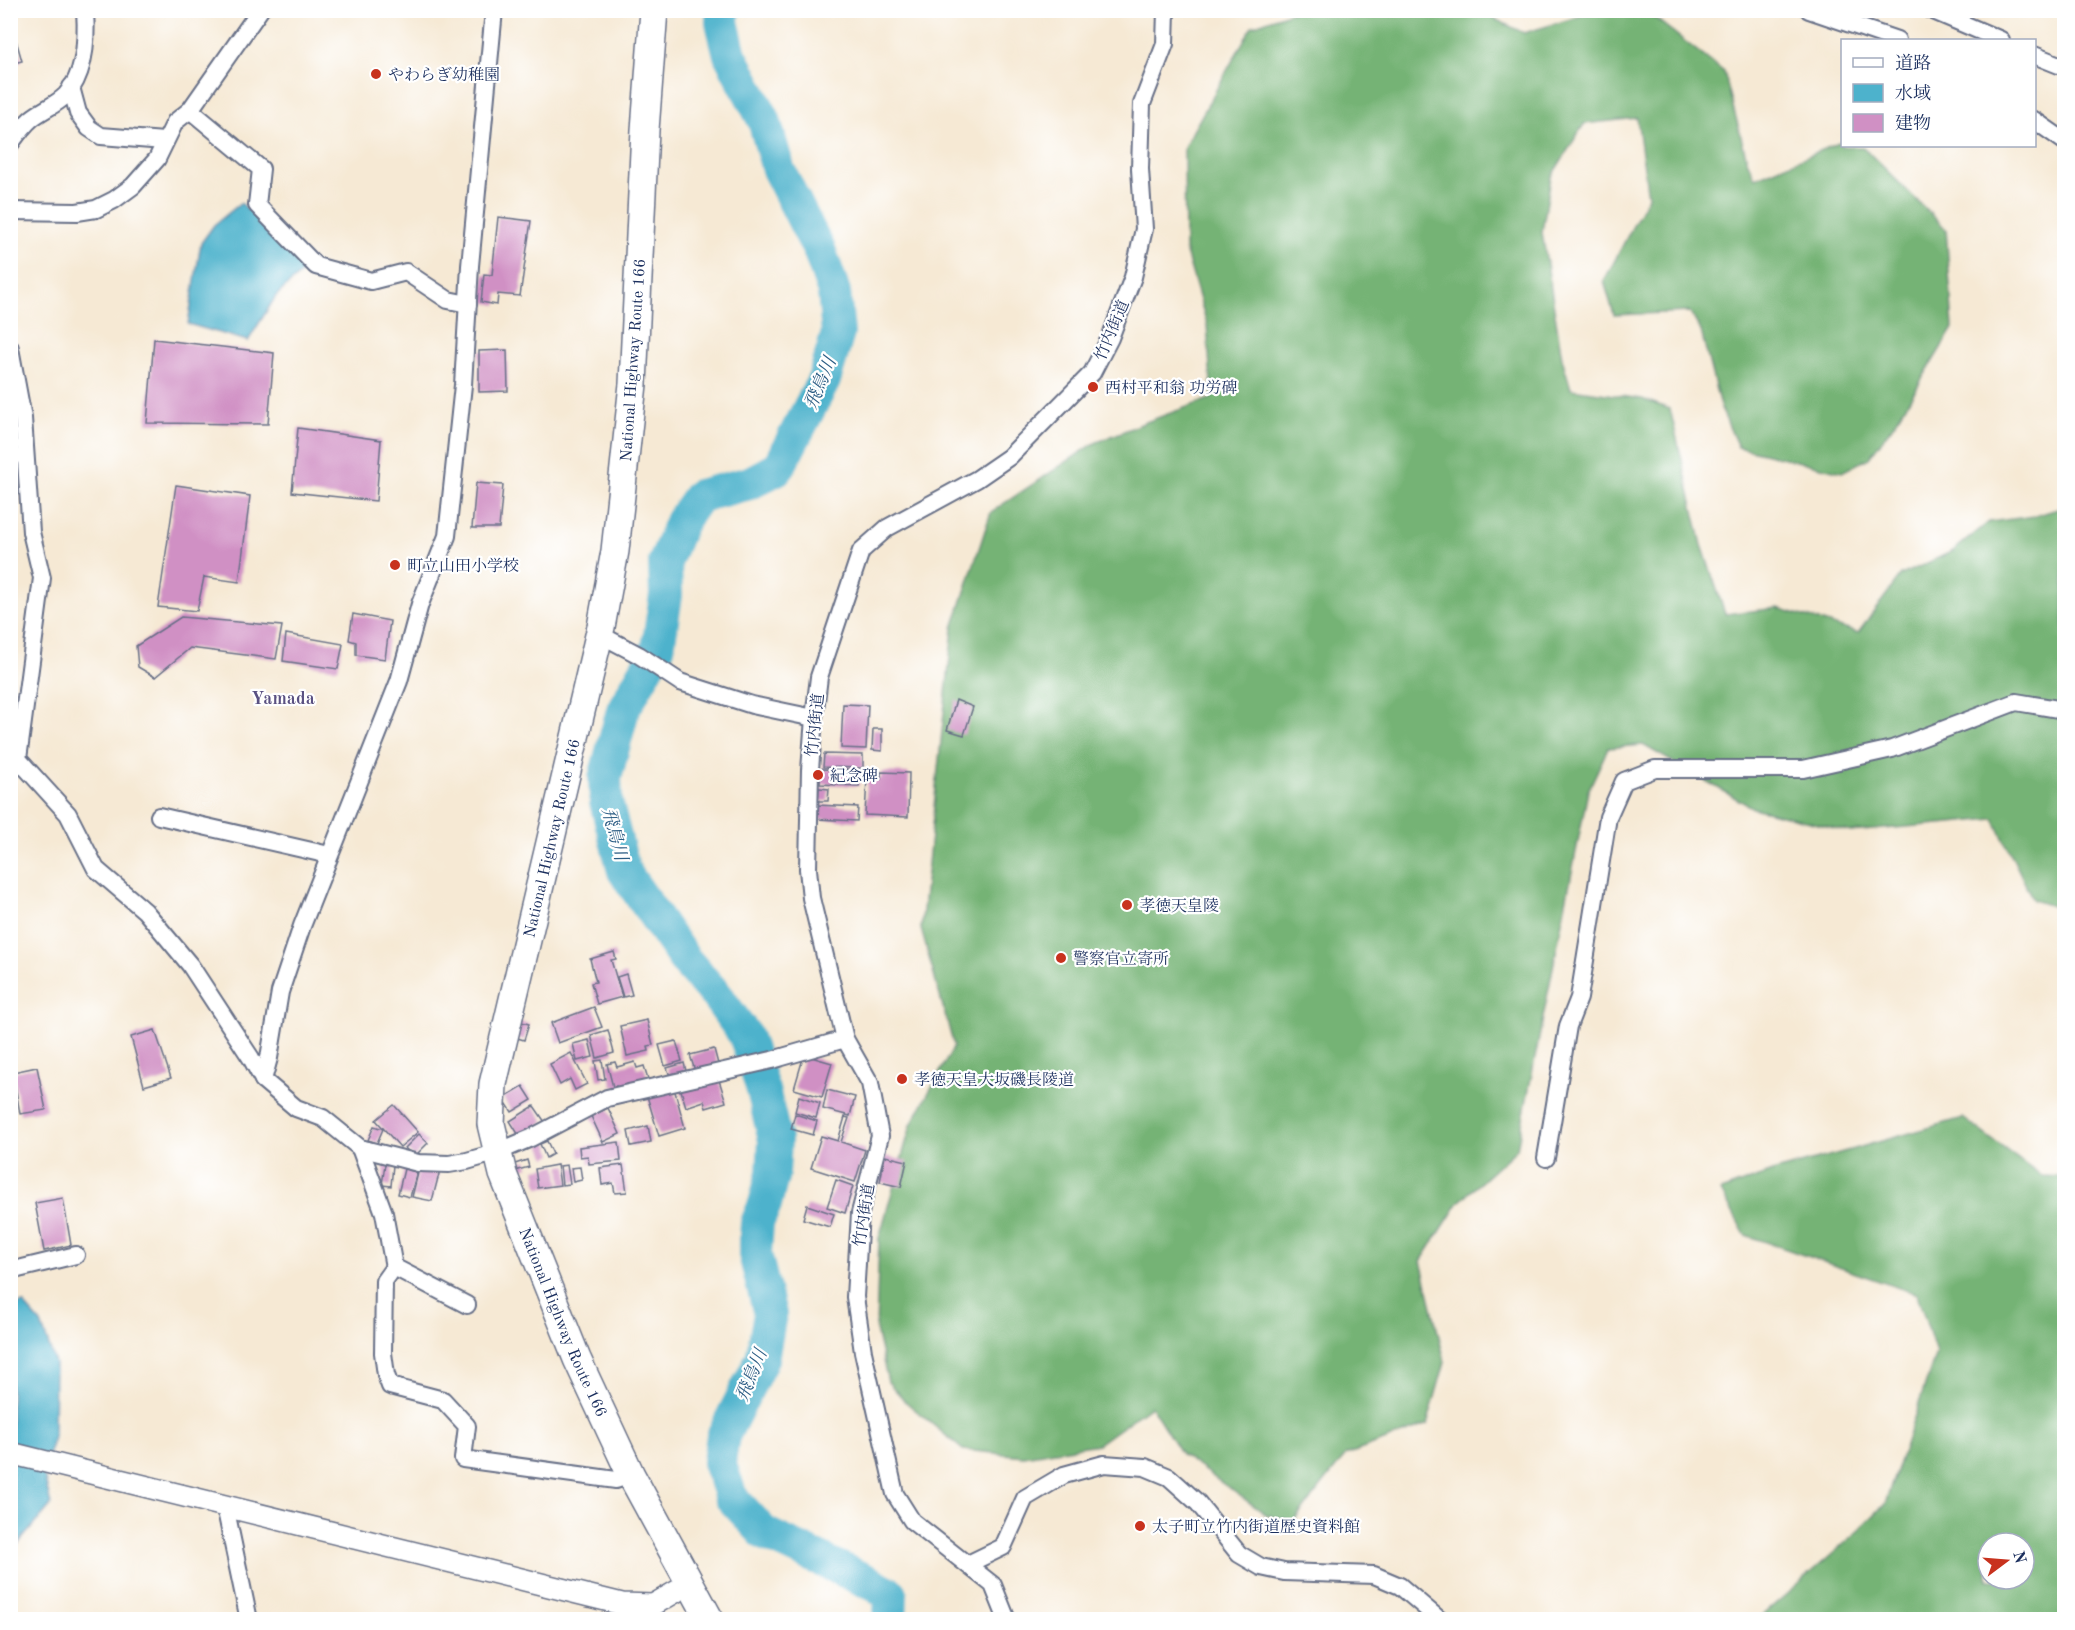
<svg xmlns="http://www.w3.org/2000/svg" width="2075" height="1630" font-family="'Old Standard TT','Noto Serif JP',serif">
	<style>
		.forest { fill: #74b374; stroke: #487169; stroke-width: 1.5; fill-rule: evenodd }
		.water { fill: #4db2cc; stroke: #347095; stroke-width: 1.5 }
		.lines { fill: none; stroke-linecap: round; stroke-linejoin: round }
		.river { stroke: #4db2cc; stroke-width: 34 }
		.building { fill: #d090c4 }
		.minor-casing { stroke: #687087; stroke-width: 20 }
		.tertiary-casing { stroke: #687087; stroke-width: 24 }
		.trunk-casing { stroke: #687087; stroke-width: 30 }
		.minor { stroke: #fff; stroke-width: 16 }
		.tertiary { stroke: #fff; stroke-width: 21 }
		.trunk { stroke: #fff; stroke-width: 27 }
		.poi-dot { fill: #c8321e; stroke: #fff; stroke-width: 2 }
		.labels { text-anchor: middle; stroke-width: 4.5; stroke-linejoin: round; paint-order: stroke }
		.poi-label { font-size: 16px; fill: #1b2f5e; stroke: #fff; text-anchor: start }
		.street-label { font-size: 16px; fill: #1b2f5e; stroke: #fff }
		.water-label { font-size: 18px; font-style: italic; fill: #2c5d84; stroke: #fff }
		.neighbourhood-label { font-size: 18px; font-weight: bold; fill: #5a5182; stroke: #fff }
	</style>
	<rect width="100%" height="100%" fill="#fff"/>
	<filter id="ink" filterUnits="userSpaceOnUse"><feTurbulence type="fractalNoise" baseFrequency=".0167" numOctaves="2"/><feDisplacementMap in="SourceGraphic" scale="12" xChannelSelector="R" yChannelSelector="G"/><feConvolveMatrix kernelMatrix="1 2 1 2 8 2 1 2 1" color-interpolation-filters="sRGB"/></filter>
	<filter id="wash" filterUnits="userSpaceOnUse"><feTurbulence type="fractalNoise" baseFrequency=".008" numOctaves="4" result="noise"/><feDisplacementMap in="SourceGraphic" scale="24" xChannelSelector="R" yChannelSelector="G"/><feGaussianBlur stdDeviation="1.35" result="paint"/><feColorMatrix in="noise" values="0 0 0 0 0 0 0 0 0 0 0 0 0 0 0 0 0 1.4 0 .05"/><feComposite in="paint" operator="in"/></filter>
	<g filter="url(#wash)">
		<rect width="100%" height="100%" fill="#f6e9d4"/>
		<!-- forest -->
		<g class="forest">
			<polygon points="1476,10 1524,33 1597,11 1633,11 1651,15 1724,72 1747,160 1755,178 1841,142 1842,146 1863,147 1946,229 1953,328 1899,417 1869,458 1842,472 1738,447 1720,406 1701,331 1690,312 1614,315 1604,281 1648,197 1637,118 1584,124 1551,177 1542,232 1562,358 1571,389 1642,399 1670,409 1702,545 1725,614 1778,608 1858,633 1901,575 1953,551 1989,522 2035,516 2064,507 2064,910 2033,900 1994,819 1851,832 1753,808 1643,745 1608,748 1588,791 1517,1149 1459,1202 1421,1261 1445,1362 1427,1425 1346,1455 1294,1521 1267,1515 1181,1454 1151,1406 1098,1444 1024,1456 963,1450 906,1402 888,1382 876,1330 879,1238 911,1125 954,1046 921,929 953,628 991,512 1095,443 1146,422 1212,398 1207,324 1185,249 1184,147 1252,26 1294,11"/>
			<path d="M1963 1118 2041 1176 2064 1177V1619H1758L1853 1536 1885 1504 1936 1353 1917 1294 1745 1235 1721 1191 1772 1172ZM1988 1543H2024V1579H1988Z"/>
		</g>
		<!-- water -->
		<g class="water">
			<polygon points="241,203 309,266 276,296 248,341 188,324 201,243 214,225"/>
			<polygon points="23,1303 41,1323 55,1363 54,1437 43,1471 51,1505 11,1552 11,1307"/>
		</g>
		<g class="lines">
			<!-- river -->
			<polyline class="river" points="723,10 722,22 730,55 764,120 778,169 820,252 834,292 838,333 824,380 778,468 750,483 699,496 681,522 665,562 666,595 658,648 623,710 605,778 606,802 624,871 685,960 716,995 745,1035 763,1090 775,1140 773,1173 765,1204 757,1223 755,1254 770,1314 762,1359 723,1436 719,1462 731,1497 764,1533 875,1585 891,1594 890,1620"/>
		</g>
		<g id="blocks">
			<!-- building -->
			<g class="building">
				<polygon points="14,33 22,61 10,64 10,34"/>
				<polygon points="498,217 531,221 520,296 498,294 497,305 481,302 484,274 492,275"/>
				<polygon points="154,339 274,353 268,424 147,423"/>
				<polygon points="507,350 508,391 479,392 479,351"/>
				<polygon points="298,428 381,440 376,501 292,492"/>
				<polygon points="476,483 503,485 499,528 472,528"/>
				<polygon points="176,485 250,496 239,582 204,577 197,611 158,607"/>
				<polygon points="353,614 390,621 385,659 356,655 356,642 349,640"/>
				<polygon points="181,617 282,626 276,659 190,648 155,677 138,667 136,646"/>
				<polygon points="286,634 343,644 338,669 283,661"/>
				<polygon points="956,700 973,707 964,735 947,730"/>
				<polygon points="843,704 868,705 866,749 841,748"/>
				<polygon points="873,729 882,729 882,751 872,750"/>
				<polygon points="824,754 863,755 863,768 823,767"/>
				<polygon points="821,769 860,770 859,786 820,784"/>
				<polygon points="881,772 909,773 908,817 865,815 867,778 881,779"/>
				<polygon points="819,788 829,789 828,801 818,801"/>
				<polygon points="816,805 858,807 857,821 816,819"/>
				<polygon points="614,952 616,959 611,960 622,997 597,1004 591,983 596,982 590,959"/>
				<polygon points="626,974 632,995 623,997 617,977"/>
				<polygon points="594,1007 602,1027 558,1043 551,1023"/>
				<polygon points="647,1020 653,1045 648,1046 649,1051 627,1056 620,1026"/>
				<polygon points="518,1021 529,1024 524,1040 514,1037"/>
				<polygon points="155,1030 171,1078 144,1086 131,1037"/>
				<polygon points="608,1030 614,1053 597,1058 591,1035"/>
				<polygon points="589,1040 593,1057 577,1061 573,1044"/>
				<polygon points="676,1041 682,1061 665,1066 659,1045"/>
				<polygon points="714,1049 718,1064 695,1071 690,1055"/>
				<polygon points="571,1053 587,1084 575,1090 570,1079 560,1085 550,1064"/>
				<polygon points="804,1055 832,1063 822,1097 794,1089"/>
				<polygon points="602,1060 605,1079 598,1080 595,1061"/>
				<polygon points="615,1062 617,1067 635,1062 637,1068 644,1066 649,1082 617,1091 616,1086 613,1087 607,1064"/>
				<polygon points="684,1063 686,1071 670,1076 667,1068"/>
				<polygon points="37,1067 46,1110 20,1114 13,1072"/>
				<polygon points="718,1077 726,1102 706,1108 704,1101 686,1107 680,1087"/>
				<polygon points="523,1086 532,1100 512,1112 503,1098"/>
				<polygon points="674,1088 685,1128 659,1136 647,1096"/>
				<polygon points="827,1090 855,1097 850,1116 823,1109"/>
				<polygon points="799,1096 820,1103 816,1118 795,1112"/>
				<polygon points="394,1105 418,1132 400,1147 376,1120"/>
				<polygon points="534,1106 545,1122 520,1137 510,1121"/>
				<polygon points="608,1108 620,1134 603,1142 591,1116"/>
				<polygon points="795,1114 817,1121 813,1135 791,1129"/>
				<polygon points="845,1117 849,1118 841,1142 865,1150 855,1182 811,1168 821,1136 838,1141"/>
				<polygon points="374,1126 383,1129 377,1143 368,1140"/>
				<polygon points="648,1126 651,1142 631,1146 628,1131"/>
				<polygon points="419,1134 428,1143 414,1157 405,1148"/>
				<polygon points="547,1141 553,1154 546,1158 540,1144"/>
				<polygon points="619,1142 621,1161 589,1164 588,1156 580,1157 579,1147"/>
				<polygon points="885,1156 907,1161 901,1187 880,1182"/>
				<polygon points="527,1160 529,1167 514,1171 512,1165"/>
				<polygon points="385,1164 393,1165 391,1186 382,1185"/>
				<polygon points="557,1165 560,1185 538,1188 535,1169"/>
				<polygon points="567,1165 570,1184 562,1185 560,1166"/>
				<polygon points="623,1165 627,1192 615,1193 613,1183 602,1185 600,1168"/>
				<polygon points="580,1167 582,1180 573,1182 571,1168"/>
				<polygon points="404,1169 417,1172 410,1197 398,1194"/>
				<polygon points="419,1169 439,1174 432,1201 412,1197"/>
				<polygon points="836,1180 853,1186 845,1213 827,1207"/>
				<polygon points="63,1198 71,1245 44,1251 35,1203"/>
				<polygon points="807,1205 834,1214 830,1227 803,1219"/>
			</g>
		</g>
	</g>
	<g filter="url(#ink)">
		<use href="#blocks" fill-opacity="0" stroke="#687087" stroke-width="1.5"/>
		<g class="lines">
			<!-- minor casing -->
			<g class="minor-casing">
				<g id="minor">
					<polyline points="1809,10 1897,40"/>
					<polyline points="1931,10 2001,40"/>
					<polyline points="2034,55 2064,67"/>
					<polyline points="71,87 78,113 89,128 101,136 164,141"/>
					<polyline points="190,110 261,169 257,205 316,266 371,281 406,272 448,300 468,304"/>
					<polyline points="2034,120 2064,141"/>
					<path d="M10 144C16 136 23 126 31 119 42 110 56 105 66 95 86 73 87 38 85 10"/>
					<polyline points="10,211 77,212 96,209 114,200 133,186 157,159 175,122 190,110 260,10"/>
					<polyline points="10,348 23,418 31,532 42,578 18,759 68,814 96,869 145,911 190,965 251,1058 263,1080 296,1108 323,1118 360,1148 418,1163 449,1164 467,1161 498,1152 531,1138 607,1098 772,1060 845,1039"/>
					<polyline points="599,634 639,655 680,682 752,705 814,718"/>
					<polyline points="159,816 329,855"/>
					<polyline points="263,1080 269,1058 280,992 302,926 399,681 420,604 447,536 463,385 470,266 494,10"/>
					<polyline points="360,1148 384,1213 394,1267 467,1305"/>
					<polyline points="1546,1158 1568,1026 1579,998 1608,817 1624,781 1655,769 1803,769 1892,749 2016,702 2064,710"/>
					<polyline points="394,1267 384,1281 383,1353 386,1375 390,1386 443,1400 467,1426 463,1459 616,1480 631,1475"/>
					<polyline points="10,1271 76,1255"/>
					<polyline points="225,1506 249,1620"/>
					<polyline points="968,1564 1003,1547 1025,1498 1064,1475 1104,1464 1145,1467 1169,1477 1198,1503 1239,1554 1261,1567 1284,1572 1374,1575 1400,1586 1440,1620"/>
					<polyline points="1007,1620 993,1585 912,1521 895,1494 863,1352 855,1297 860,1213 880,1136 870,1083 845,1039 811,898 808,869 810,770 814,718 819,677 861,551 887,528 977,479 1009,457 1092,373 1110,338 1133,277 1144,229 1140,169 1142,104 1165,44 1166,10"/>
				</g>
			</g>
			<!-- tertiary casing -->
			<g class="tertiary-casing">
				<polyline id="tertiary" points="10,1453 622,1604 653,1605 689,1584"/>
			</g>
			<!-- trunk casing -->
			<g class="trunk-casing">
				<g id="trunk">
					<path id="s1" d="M654 10 645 130 633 384 615 551 601 627 493 1084 491 1124 503 1174 577 1359 631 1475 710 1620"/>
				</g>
			</g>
			<!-- minor -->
			<use href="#minor" class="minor"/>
			<!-- tertiary -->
			<use href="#tertiary" class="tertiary"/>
			<!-- trunk -->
			<use href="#trunk" class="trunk"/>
		</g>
	</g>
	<!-- markers -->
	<g class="poi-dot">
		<circle cx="376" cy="74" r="6"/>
		<circle cx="1093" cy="387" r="6"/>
		<circle cx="395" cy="565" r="6"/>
		<circle cx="818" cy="775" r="6"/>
		<circle cx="1127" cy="905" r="6"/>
		<circle cx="1061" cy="958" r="6"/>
		<circle cx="902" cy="1079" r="6"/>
		<circle cx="1140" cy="1526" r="6"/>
	</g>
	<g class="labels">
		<!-- poi labels -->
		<g class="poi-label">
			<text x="388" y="80">やわらぎ幼稚園</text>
			<text x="1105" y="393">西村平和翁 功労碑</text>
			<text x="407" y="571">町立山田小学校</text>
			<text x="830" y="781">紀念碑</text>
			<text x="1139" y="911">孝徳天皇陵</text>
			<text x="1073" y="964">警察官立寄所</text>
			<text x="914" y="1085">孝徳天皇大坂磯長陵道</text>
			<text x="1152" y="1532">太子町立竹内街道歴史資料館</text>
		</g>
		<!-- street labels -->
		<g class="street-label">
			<text transform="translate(1111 330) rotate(-67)" y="6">竹内街道</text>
			<text transform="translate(632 360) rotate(-86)" y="6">National Highway Route 166</text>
			<text transform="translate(814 725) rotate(-84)" y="6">竹内街道</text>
			<text transform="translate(551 838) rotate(-77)" y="6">National Highway Route 166</text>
			<text transform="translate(863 1215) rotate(-81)" y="6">竹内街道</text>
			<text dy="6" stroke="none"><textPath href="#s1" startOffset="1341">National Highway Route 166</textPath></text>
		</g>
		<!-- water labels -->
		<g class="water-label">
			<text transform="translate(820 383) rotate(-67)" y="6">飛鳥川</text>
			<text transform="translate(615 834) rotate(75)" y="6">飛鳥川</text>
			<text transform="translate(751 1375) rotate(-68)" y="6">飛鳥川</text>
		</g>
		<!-- neighbourhood labels -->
		<g class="neighbourhood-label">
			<text x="283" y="704">Yamada</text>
		</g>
	</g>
	<!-- margin -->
	<rect width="2075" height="1630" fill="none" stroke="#fff" stroke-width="36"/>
	<!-- legend -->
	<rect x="1841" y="39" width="195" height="108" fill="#ffffff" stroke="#a4acbf" stroke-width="1.5"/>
	<rect x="1853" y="58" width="30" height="9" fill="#ffffff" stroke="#a4acbf" stroke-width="1.5"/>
	<text x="1895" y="69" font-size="18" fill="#1b2f5e">道路</text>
	<rect x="1853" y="84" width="30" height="18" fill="#4db2cc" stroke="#a4acbf" stroke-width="1.5"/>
	<text x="1895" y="99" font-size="18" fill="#1b2f5e">水域</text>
	<rect x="1853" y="114" width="30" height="18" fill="#d090c4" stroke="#a4acbf" stroke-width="1.5"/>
	<text x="1895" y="129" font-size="18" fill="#1b2f5e">建物</text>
	<!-- north arrow -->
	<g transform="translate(2006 1561) rotate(74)"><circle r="28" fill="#ffffff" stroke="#a4acbf" stroke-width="1.5"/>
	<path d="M0-4.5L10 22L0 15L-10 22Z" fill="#c8321e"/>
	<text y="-9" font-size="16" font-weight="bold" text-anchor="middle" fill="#1b2f5e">N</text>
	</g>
</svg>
